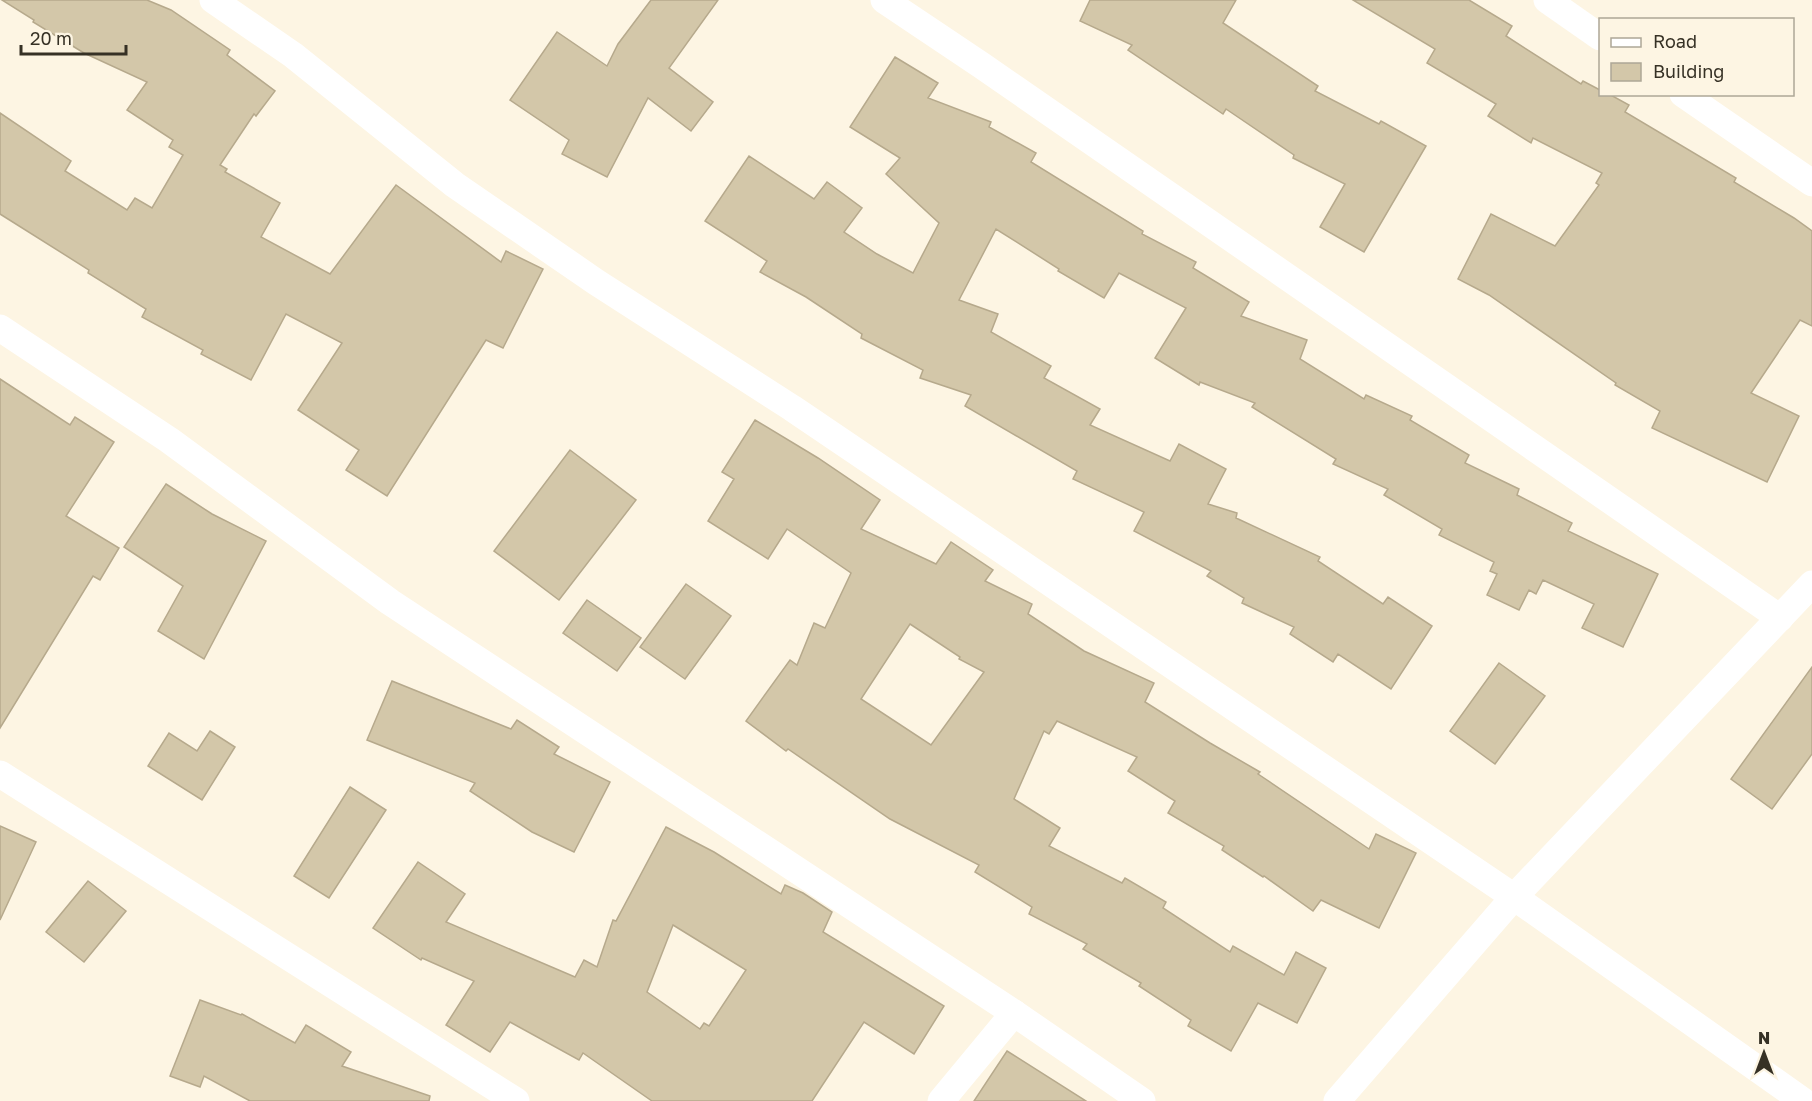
<svg xmlns="http://www.w3.org/2000/svg" width="1812" height="1101" font-family="'Golos Text',sans-serif">
	<style>
		.building { fill: #d3c7a9; stroke: #b6a98c; stroke-width: 1.5; fill-rule: evenodd }
		.lines { fill: none; stroke-linecap: round; stroke-linejoin: round }
		.minor { stroke: #fff; stroke-width: 27 }
	</style>
	<rect width="100%" height="100%" fill="#fdf5e3"/>
	<!-- building -->
	<g class="building">
		<polygon points="2,0 147,0 171,10 230,50 227,55 275,91 256,116 254,114 220,165 227,169 225,172 280,203 261,237 330,274 396,185 501,262 506,251 543,269 503,348 486,340 387,496 346,470 359,450 298,410 342,343 286,314 251,380 201,354 203,350 142,317 146,309 88,273 89,270 0,214 0,113 71,161 65,171 127,210 135,198 152,208 183,155 169,147 173,140 127,110 147,82 84,53 33,22 34,20"/>
		<polygon points="651,0 718,0 669,68 713,102 691,131 648,98 607,177 562,154 569,140 510,100 557,32 607,66 618,44"/>
		<polygon points="1090,0 1236,0 1223,23 1318,86 1315,91 1379,124 1381,121 1426,146 1364,252 1320,227 1345,184 1293,158 1294,155 1226,109 1223,114 1128,50 1132,45 1080,21"/>
		<polygon points="1353,0 1469,0 1512,26 1506,36 1581,84 1583,81 1600,90 1600,94 1609,94 1629,105 1625,112 1736,178 1734,182 1794,218 1812,231 1812,326 1800,320 1751,393 1799,416 1767,482 1652,428 1660,411 1615,385 1616,383 1489,295 1458,279 1491,214 1555,246 1599,185 1596,183 1602,173 1533,138 1531,143 1488,116 1496,104 1427,63 1435,49"/>
		<polygon points="895,57 938,83 928,98 991,122 989,127 1036,153 1031,162 1143,231 1142,234 1196,262 1193,268 1249,302 1241,316 1307,340 1300,359 1364,399 1366,395 1412,416 1410,420 1469,455 1465,463 1519,489 1517,495 1572,523 1568,531 1658,574 1623,647 1582,628 1594,604 1543,580 1536,594 1529,590 1519,610 1487,595 1497,574 1490,571 1494,562 1439,535 1442,529 1384,495 1388,489 1333,464 1336,459 1252,407 1255,403 1200,382 1199,385 1155,358 1186,308 1119,273 1104,298 1058,271 1059,269 996,229 959,300 998,314 991,332 1051,366 1044,378 1100,409 1090,425 1170,461 1179,444 1226,469 1208,504 1237,513 1236,518 1320,557 1318,561 1383,604 1388,597 1432,626 1391,689 1338,654 1333,662 1290,634 1294,627 1242,603 1244,598 1207,576 1211,571 1134,531 1144,512 1073,479 1077,471 965,406 971,395 920,378 923,370 861,338 862,334 806,297 760,272 767,261 705,221 749,156 814,199 827,182 862,208 844,232 877,254 913,273 939,223 886,174 900,158 850,127"/>
		<polygon points="0,379 70,425 75,417 114,442 66,516 119,548 100,580 93,576 0,728"/>
		<path d="M755 420 818 458 880 500 861 529 936 564 951 542 993 570 985 581 1032 604 1028 614 1084 651 1154 683 1145 702 1210 743 1260 772 1258 774 1369 849 1376 834 1416 853 1379 928 1321 900 1313 911 1264 876 1263 877 1222 850 1224 846 1168 813 1175 801 1128 771 1137 757 1057 721 1049 734 1044 731 1014 799 1060 828 1049 846 1122 883 1125 878 1166 902 1163 908 1230 952 1233 946 1284 975 1296 952 1326 968 1297 1023 1258 1003 1231 1051 1188 1026 1191 1020 1139 986 1141 983 1083 949 1087 944 1029 914 1032 907 975 872 979 865 890 819 788 749 786 751 746 721 790 660 797 665 814 623 825 628 851 573 787 529 768 559 708 521 734 479 722 472ZM910 624 960 657 959 659 984 672 931 745 861 699Z"/>
		<polygon points="570,450 636,500 559,600 494,551"/>
		<polygon points="166,484 212,514 266,541 204,659 158,631 183,586 124,547"/>
		<polygon points="686,584 731,616 685,679 640,647"/>
		<polygon points="587,600 641,638 617,671 563,633"/>
		<polygon points="1499,663 1545,696 1495,764 1450,731"/>
		<polygon points="1812,667 1812,754 1772,809 1731,779"/>
		<polygon points="392,681 511,729 517,720 559,747 554,754 610,782 574,852 532,832 470,791 475,783 367,740"/>
		<polygon points="210,731 235,747 202,800 148,766 169,733 197,751"/>
		<polygon points="350,787 386,810 329,898 294,876"/>
		<polygon points="0,826 36,842 0,920"/>
		<path d="M666 827 714 852 781 894 785 885 803 893 832 912 823 932 944 1006 914 1054 864 1022 812 1101H652L583 1053 579 1060 510 1022 490 1052 446 1025 474 981 422 958 421 960 373 928 418 862 465 894 446 922 575 977 584 960 597 967 613 920 616 921ZM673 925 746 970 709 1026 704 1023 700 1029 647 992Z"/>
		<polygon points="88,881 126,911 84,962 46,932"/>
		<polygon points="200,1000 241,1015 242,1014 295,1043 306,1025 351,1052 342,1066 430,1096 429,1101 250,1101 204,1076 200,1087 170,1076"/>
		<polygon points="1007,1051 1086,1101 974,1101"/>
	</g>
	<g class="lines">
		<!-- minor -->
		<g class="minor">
			<polyline points="213,0 293,55 455,185 596,282 792,408 1514,897 1803,1101"/>
			<polyline points="884,0 981,65 1780,618"/>
			<polyline points="1547,0 1600,37"/>
			<polyline points="1683,94 1812,183"/>
			<polyline points="0,328 169,440 390,602 1014,1013 1142,1101"/>
			<polyline points="0,774 516,1101"/>
			<polyline points="941,1101 1014,1013"/>
			<polyline points="1337,1101 1514,897 1812,584"/>
		</g>
	</g>
	<!-- legend -->
	<rect x="1599" y="18" width="195" height="78" fill="#fdf5e3" stroke="#ada797" stroke-width="1.5"/>
	<rect x="1611" y="38" width="30" height="9" fill="#ffffff" stroke="#ada797" stroke-width="1.5"/>
	<text x="1653" y="48" font-size="18" fill="#363125">Road</text>
	<rect x="1611" y="63" width="30" height="18" fill="#d3c7a9" stroke="#ada797" stroke-width="1.5"/>
	<text x="1653" y="78" font-size="18" fill="#363125">Building</text>
	<!-- north arrow -->
	<g transform="translate(1764 1053)" stroke="#fdf5e3" stroke-width="4.5" paint-order="stroke">
	<path d="M0-4.5L10 22L0 15L-10 22Z" fill="#363125"/>
	<text y="-9" font-size="16" font-weight="bold" text-anchor="middle" fill="#363125">N</text>
	</g>
	<!-- scale -->
	<path d="M21 45v9h105v-9" fill="none" stroke="#363125" stroke-width="3"/>
	<text x="30" y="45" font-size="18" fill="#363125" stroke="#fdf5e3" stroke-width="4.5" paint-order="stroke">20 m</text>
</svg>
